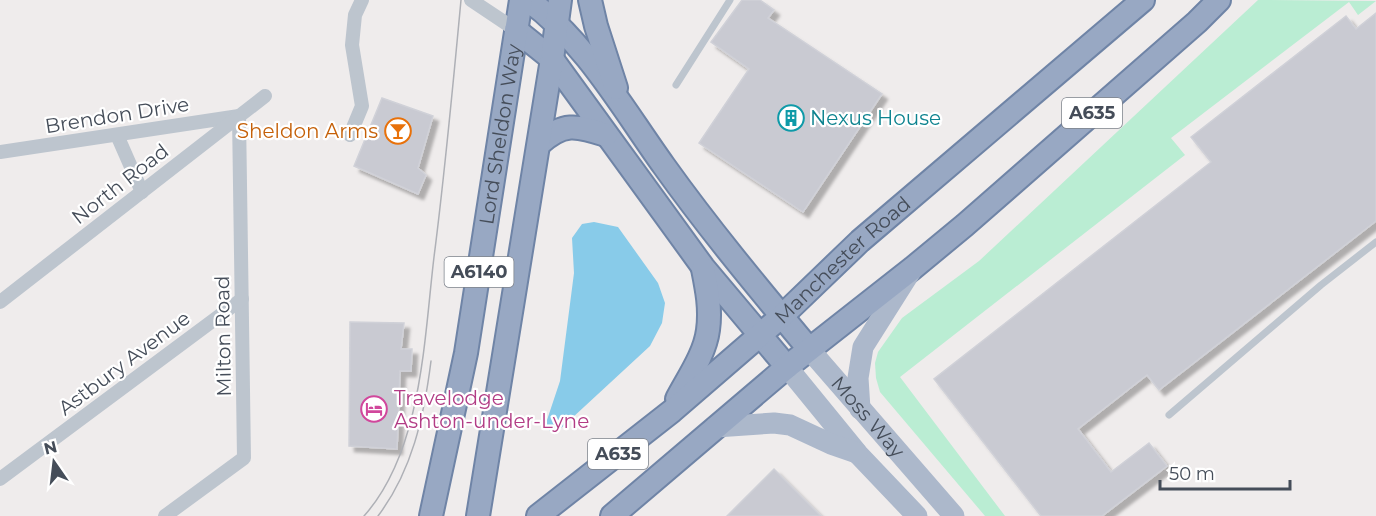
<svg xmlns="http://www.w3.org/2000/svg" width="1376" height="516" font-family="Montserrat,sans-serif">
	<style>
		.green { fill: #baedd3 }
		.water { fill: #88cbe9 }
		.building { fill: #c9cad2; stroke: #d0d1d8; stroke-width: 1.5; filter: url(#shadow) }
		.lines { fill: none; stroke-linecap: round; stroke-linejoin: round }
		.trunk-casing { stroke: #6f84a6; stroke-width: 26 }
		.service { stroke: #bdc5ce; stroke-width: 7 }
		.minor { stroke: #bdc5ce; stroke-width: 14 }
		.primary { stroke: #acb8cb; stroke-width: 21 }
		.trunk { stroke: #98a8c3; stroke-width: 22 }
		.tram { stroke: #aeb0b6; stroke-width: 1.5 }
		.labels { text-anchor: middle; stroke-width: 4.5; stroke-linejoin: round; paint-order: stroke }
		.shield { fill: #fff; stroke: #7d828b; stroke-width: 1.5 }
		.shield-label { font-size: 18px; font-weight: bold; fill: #454d59 }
		.street-label { font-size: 20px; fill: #454d59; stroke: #fff }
		.culture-label { font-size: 20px; fill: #0d838f; stroke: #fff; text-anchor: start }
		.food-label { font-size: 20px; fill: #c56008; stroke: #fff; text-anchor: end }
		.hotel-label { font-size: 20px; fill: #b23c85; stroke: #fff; text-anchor: start }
	</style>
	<defs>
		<filter id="shadow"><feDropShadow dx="5.5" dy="5.5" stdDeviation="1.5" flood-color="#0004"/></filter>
	</defs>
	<rect width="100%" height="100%" fill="#efecec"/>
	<!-- green -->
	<polygon class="green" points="1258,0 1376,1 1358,15 1349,2 1171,138 1185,155 900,377 1005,516 985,516 880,392 876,378 875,363 878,352 902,318 979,261"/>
	<!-- water -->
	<polygon class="water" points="594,222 618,227 658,283 665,303 662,323 650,346 558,431 550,431 546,423 560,381 574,273 572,238 582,224"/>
	<!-- building -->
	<g class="building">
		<polygon points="742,0 760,0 774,10 768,18 882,94 803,212 699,143 749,69 711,42"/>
		<polygon points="1376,13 1376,221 1159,390 1147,375 1078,429 1111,472 1149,443 1167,466 1102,516 1041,516 934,379 1211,162 1191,137 1346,16 1356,29"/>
		<polygon points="382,98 433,116 418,168 426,175 418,194 354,166"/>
		<polygon points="350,322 404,323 401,349 412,349 411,371 400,371 397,449 349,446"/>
		<polygon points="774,469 821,516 727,516"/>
	</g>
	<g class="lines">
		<!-- trunk casing -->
		<g class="trunk-casing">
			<g id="trunk">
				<path d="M528 0C585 41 623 109 664 166 709 229 759 289 809 349"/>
				<polyline points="590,0 596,26 616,88"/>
				<polyline points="516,30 552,59 703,267 787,367"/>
				<path d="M539 144C563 122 576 125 606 135"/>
				<path d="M677 399C688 378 705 354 708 330 711 309 707 289 703 269"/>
				<path id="s2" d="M431 516 466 353 521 0"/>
				<polyline points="478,516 552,59 560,0"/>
				<path id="s3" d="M538 516 672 411 782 316 860 241 1143 0"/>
				<polyline points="612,516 787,367 913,268 965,225 1197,22 1219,0"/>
			</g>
		</g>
		<!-- service -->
		<g class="service">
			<polyline points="676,85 730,0"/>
			<polyline points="1169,415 1321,285 1376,242"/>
		</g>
		<!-- minor -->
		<g class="minor">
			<polyline points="471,0 516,30"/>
			<polyline points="117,135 142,192"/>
			<polyline points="350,135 362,106 352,45 355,15 362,0"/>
			<polyline points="0,152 239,116 244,458 165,516"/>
			<polyline points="0,302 265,96"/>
			<polyline points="0,479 242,299"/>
		</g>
		<!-- primary -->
		<g class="primary">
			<path id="s1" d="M809 349 954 516"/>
			<polyline points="787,367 858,454 917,516"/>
			<polyline points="860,409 858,378 863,347 911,271"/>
			<polyline points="716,427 774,423 790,425 831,444 857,453"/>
		</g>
		<!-- trunk -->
		<use href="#trunk" class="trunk"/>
		<!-- tram -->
		<g class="tram">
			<path d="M364 516C422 451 424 340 434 257 445 172 453 86 461 0"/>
			<path d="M378 516C412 471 424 417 431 361"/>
		</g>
	</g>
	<!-- icons -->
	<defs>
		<g id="building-ring" transform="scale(1.35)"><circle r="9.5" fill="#fff" stroke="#0f9aa8" stroke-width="1.5"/><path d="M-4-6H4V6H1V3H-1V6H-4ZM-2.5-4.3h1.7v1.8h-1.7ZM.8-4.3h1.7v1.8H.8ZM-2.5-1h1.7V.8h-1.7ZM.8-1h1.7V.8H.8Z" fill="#0f9aa8"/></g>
		<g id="bar-ring" transform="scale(1.35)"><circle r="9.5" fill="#fff" stroke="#e8710a" stroke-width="1.5"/><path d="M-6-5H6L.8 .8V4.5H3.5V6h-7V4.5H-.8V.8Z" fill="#e8710a"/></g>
		<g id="hotel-ring" transform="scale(1.35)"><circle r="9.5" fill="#fff" stroke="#d1479c" stroke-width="1.5"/><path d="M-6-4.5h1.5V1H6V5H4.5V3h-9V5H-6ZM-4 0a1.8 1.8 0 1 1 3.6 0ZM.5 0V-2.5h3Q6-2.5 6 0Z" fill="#d1479c"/></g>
	</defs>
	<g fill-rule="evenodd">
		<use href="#building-ring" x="791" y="118"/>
		<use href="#bar-ring" x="398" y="131"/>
		<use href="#hotel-ring" x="374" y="409"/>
	</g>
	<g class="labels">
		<!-- shield labels -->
		<g class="shield">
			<rect x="1062" y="98" width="60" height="30" rx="4.5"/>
			<rect x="444.5" y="257" width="69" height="30" rx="4.5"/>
			<rect x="588" y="439" width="60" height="30" rx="4.5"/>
		</g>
		<g class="shield-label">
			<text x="1092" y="119">A635</text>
			<text x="479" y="278">A6140</text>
			<text x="618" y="460">A635</text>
		</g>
		<!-- street labels -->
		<g class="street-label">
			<text transform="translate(117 115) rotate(-9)" y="7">Brendon Drive</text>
			<text dy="7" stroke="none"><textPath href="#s2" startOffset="388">Lord Sheldon Way</textPath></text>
			<text transform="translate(120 184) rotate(-38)" y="7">North Road</text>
			<text dy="7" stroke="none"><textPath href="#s3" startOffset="398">Manchester Road</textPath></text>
			<text transform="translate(223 336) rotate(-91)" y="7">Milton Road</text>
			<text transform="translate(124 363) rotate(-37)" y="7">Astbury Avenue</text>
			<text dy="7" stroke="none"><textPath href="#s1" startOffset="90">Moss Way</textPath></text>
		</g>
		<!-- culture labels -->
		<g class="culture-label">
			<text x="810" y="125">Nexus House</text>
		</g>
		<!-- food labels -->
		<g class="food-label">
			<text x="378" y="138">Sheldon Arms</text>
		</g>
		<!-- hotel labels -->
		<g class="hotel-label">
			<text x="394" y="405">Travelodge<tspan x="394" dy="23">Ashton-under-Lyne</tspan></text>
		</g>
	</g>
	<!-- north arrow -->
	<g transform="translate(54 462) rotate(346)" stroke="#ffffff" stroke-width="4.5" paint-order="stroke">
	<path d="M0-4.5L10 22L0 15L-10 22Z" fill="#454d59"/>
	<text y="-9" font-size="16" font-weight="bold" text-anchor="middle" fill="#454d59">N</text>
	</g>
	<!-- scale -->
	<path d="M1160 480v9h130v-9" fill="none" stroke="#454d59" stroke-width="3"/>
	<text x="1169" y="480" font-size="18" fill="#454d59" stroke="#ffffff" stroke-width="4.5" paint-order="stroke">50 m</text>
</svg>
